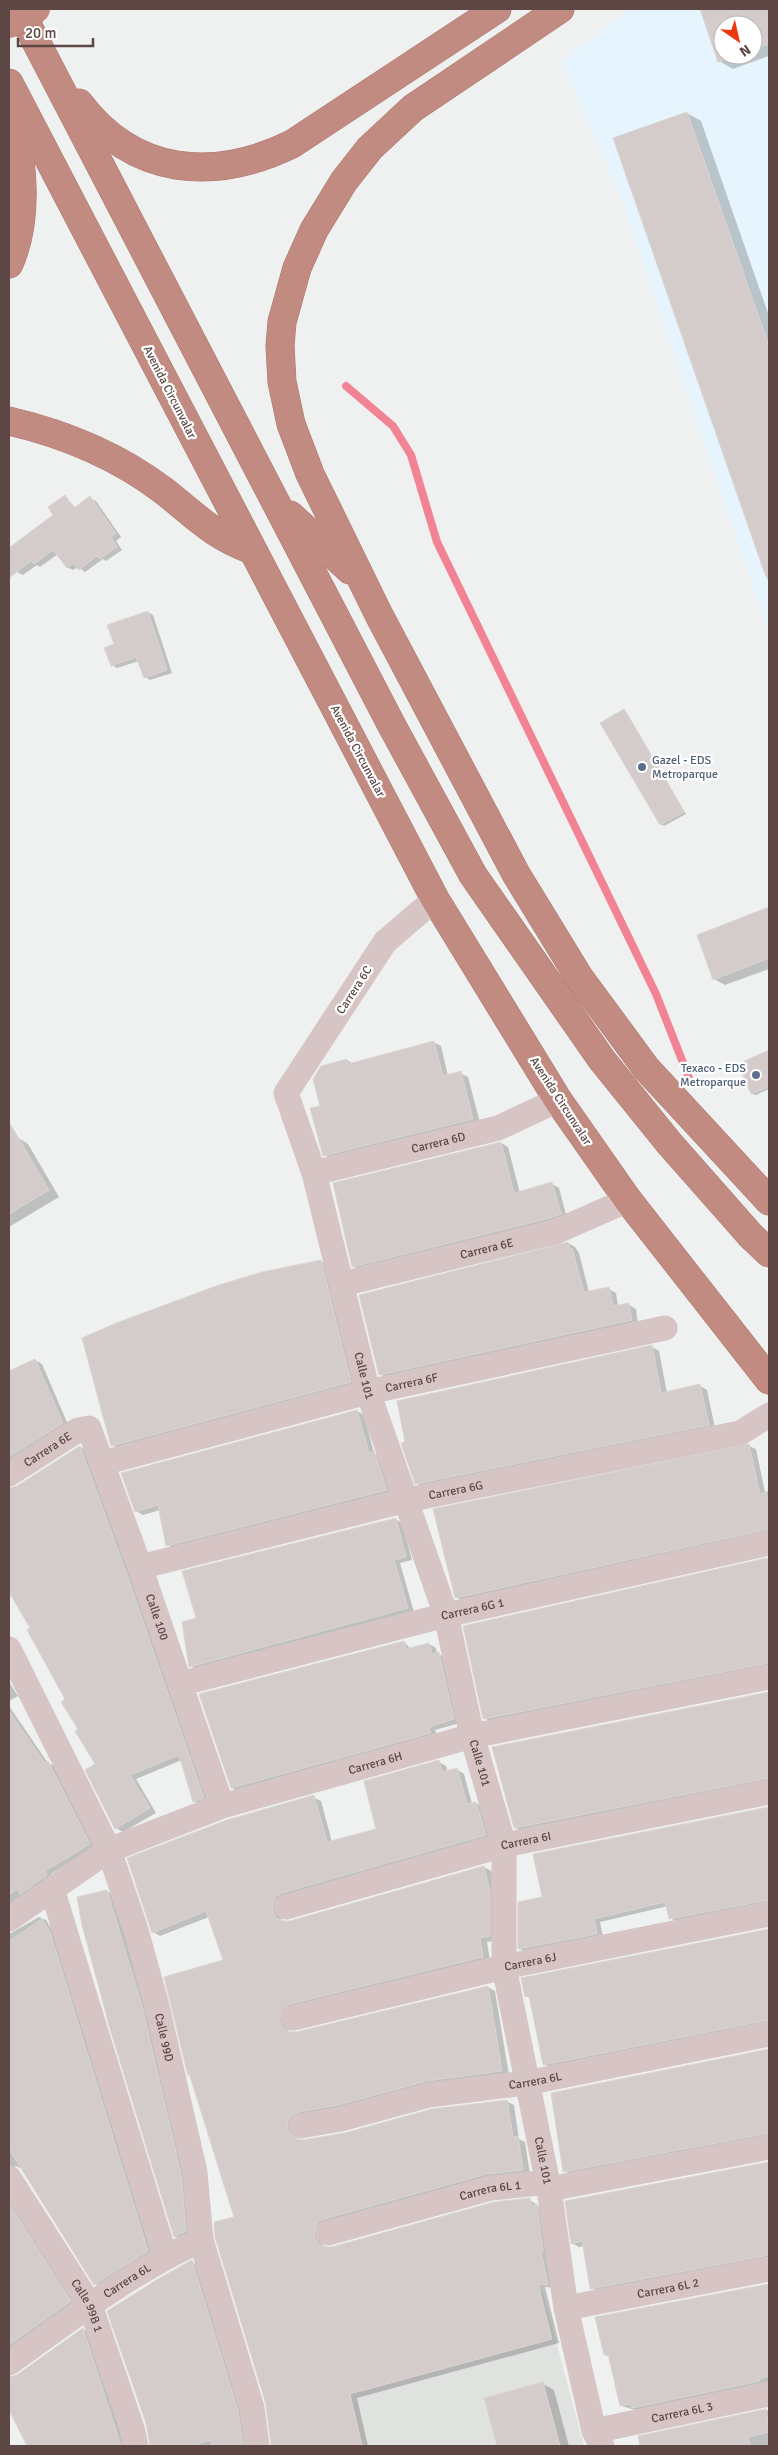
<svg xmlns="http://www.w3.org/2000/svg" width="778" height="2455" font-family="Signika,sans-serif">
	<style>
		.commercial { fill: #e6f5fd; fill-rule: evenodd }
		.education { fill: #e0e2e0 }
		.shadow { fill: #0003; fill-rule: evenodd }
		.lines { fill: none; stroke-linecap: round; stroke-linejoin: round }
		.stream { stroke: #f28395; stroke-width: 8 }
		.building { fill: #d3ccca; stroke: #dad5d2 }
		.highway-casing { stroke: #ad776d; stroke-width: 29 }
		.minor { stroke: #d6c5c4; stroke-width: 25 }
		.highway { stroke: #c18b82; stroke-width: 28 }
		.highway-bridge-casing { stroke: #ad776d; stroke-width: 29; stroke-linecap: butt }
		.highway-bridge { stroke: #c18b82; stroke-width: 28 }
		.service-dot { fill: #5c6f8a; stroke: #fff; stroke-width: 2 }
		.labels { text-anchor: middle; stroke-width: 4.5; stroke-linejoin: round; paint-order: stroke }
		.street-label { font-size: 12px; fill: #5d4745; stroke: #fff }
		.service-label { font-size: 12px; fill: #4e5e75; stroke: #fff; text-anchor: start }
	</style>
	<rect width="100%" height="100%" fill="#eef1f0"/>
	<!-- commercial -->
	<path class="commercial" d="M630 9H769V633L618 190 561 62ZM723 25H753V55H723Z"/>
	<!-- education -->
	<polygon class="education" points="543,2293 584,2446 322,2446 300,2353"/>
	<!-- shadow -->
	<g class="shadow">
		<path d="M701 9H769V56L733 69 719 61ZM723 25H753V55H723Z"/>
		<polygon points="687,113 701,121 769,316 769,583 614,138"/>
		<polygon points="65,497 76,508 90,498 96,501 121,537 116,541 122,550 106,561 103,559 85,572 78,567 73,570 67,567 58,554 40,567 37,565 23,575 17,572 9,562 9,550 55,515"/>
		<polygon points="148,612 153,615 172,673 150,680 145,677 139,661 117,668 112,665 115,645"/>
		<polygon points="624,711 627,713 686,814 664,826 661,824 602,723"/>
		<polygon points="769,909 769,969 725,985 714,979 698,935"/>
		<polygon points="433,1042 441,1046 448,1076 460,1073 468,1077 480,1123 332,1159 324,1155 321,1106 347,1060 353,1064"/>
		<polygon points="769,1052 769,1089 756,1095 752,1094 740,1064"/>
		<polygon points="17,1137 28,1144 59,1197 9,1227 9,1142"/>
		<polygon points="501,1143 508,1147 520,1193 552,1184 559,1188 567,1218 360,1270 353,1266"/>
		<polygon points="568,1243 575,1247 579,1253 589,1292 609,1289 616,1293 618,1306 629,1305 636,1309 638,1324 387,1378 380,1374"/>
		<polygon points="320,1261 327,1265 357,1385 119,1449 112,1445 114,1325 179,1300 263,1273"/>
		<polygon points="652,1347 659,1351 667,1393 700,1386 707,1390 715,1428 423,1487 416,1483"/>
		<polygon points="35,1360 42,1364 69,1427 9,1465 9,1372"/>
		<polygon points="357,1411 364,1415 374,1453 380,1457 393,1494 174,1549 168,1545 160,1510 143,1515 136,1511"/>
		<polygon points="749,1446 756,1449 765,1492 769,1491 769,1533 463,1601 456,1597"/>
		<polygon points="80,1447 87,1451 210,1802 201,1805 194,1801 182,1760 136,1779 156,1813 123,1832 116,1828 96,1765 32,1629 19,1595 9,1579 9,1488 17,1488"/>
		<polygon points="395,1519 402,1523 412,1560 400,1563 414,1612 197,1670 191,1666 197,1619"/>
		<polygon points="769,1559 769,1667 491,1722 484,1718 465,1627"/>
		<polygon points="404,1642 411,1649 429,1644 436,1648 437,1654 446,1657 460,1723 435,1730 437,1736 239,1792 232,1788"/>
		<polygon points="9,1682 18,1696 9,1701"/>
		<polygon points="769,1693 769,1782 522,1831 515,1828 494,1748"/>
		<polygon points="9,1706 48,1763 54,1766 95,1848 51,1874 53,1879 9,1908"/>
		<polygon points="439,1762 446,1766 448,1772 456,1769 464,1774 472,1804 476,1803 484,1808 493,1839 279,1915 283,1922 290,1922 484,1867 491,1871 497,1897 497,1940 487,1942 490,1961 286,2026 290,2033 297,2033 488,1987 495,1991 509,2075 294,2133 298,2141 304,2141 506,2101 514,2105 519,2139 525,2142 530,2174 321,2242 324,2246 331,2248 530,2200 544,2210 555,2288 545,2287 559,2343 357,2398 368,2446 272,2446 236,2218 192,2076 189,2075 166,1978 225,1961 209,1917 160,1936 153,1932 313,1797 321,1801 332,1842 378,1830"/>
		<polygon points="769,1808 769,1904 677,1922 670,1918 668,1906 600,1922 603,1937 526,1953 520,1949 520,1903 544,1898 535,1855"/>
		<polygon points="107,1891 113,1895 128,1939 187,2179 192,2235 181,2240 175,2236"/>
		<polygon points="39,1917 46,1920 56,1936 154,2254 101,2287 95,2284 22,2169 16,2166 9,2169 9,1934"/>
		<polygon points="769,1930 769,2024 551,2068 544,2064 531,1999 526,1996 522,1979"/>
		<polygon points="769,2050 769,2137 571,2175 565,2171 553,2094"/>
		<polygon points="769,2163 769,2259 598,2292 592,2288 584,2246 579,2247 572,2243 567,2202"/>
		<polygon points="9,2200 76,2305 9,2355"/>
		<polygon points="192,2262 199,2266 245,2416 249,2446 151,2446"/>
		<polygon points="769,2285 769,2384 639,2411 621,2406 610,2357 605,2355 596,2318"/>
		<polygon points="83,2329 90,2334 127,2446 37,2446 34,2433 20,2430 9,2407 9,2384 15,2379 14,2377"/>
		<polygon points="543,2384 554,2390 569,2446 498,2446 486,2399"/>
		<polygon points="769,2410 769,2446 641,2446 639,2437"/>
	</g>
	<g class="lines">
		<!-- stream -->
		<polyline class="stream" points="346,386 393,426 411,455 437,542 656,994 689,1078"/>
	</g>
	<!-- building -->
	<g class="building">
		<polygon points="700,9 769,9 769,44 753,50 753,25 723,25 723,55 738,55 718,62"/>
		<polygon points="687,112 769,346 769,577 766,577 613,138"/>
		<polygon points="65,495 74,508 90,496 116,534 111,537 117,547 100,559 97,556 79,570 73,563 67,568 53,550 34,564 31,561 9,578 9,548 53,515 48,507"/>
		<polygon points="148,611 167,670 144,678 136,657 111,666 104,648 114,644 107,625"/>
		<polygon points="624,709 684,812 660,825 600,723"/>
		<polygon points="769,907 769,958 713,980 697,935"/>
		<polygon points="434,1041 443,1076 461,1071 473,1119 323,1156 310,1108 320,1106 313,1079 321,1066 347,1059 348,1064"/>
		<polygon points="769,1050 769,1087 751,1094 738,1064"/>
		<polygon points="9,1122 49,1190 9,1214"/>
		<polygon points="501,1142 514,1193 552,1182 561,1214 550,1218 352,1267 333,1183"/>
		<polygon points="568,1242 570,1249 572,1248 584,1292 609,1287 613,1306 629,1303 632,1320 379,1375 359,1295"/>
		<polygon points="321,1260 351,1382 111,1446 82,1338 114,1324 216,1286 262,1272"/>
		<polygon points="652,1345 661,1393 700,1384 709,1425 415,1484 401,1443 405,1442 397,1401"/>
		<polygon points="35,1359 63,1423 9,1457 9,1371"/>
		<polygon points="357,1410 369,1453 374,1451 387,1490 166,1546 158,1505 135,1512 121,1473"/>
		<polygon points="749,1444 760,1494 766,1492 769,1505 769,1529 455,1598 433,1509"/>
		<polygon points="80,1446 126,1572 204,1798 193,1802 179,1755 130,1775 150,1808 115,1829 85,1770 95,1764 75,1731 78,1729 61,1702 65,1699 27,1630 30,1628 9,1592 9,1488 17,1486"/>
		<polygon points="396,1518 406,1557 394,1560 408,1608 189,1667 182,1622 196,1618 182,1571"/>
		<polygon points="767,1558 769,1570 769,1663 483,1719 463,1626"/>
		<polygon points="404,1641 406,1649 429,1643 432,1654 439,1652 454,1719 429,1727 431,1733 231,1788 199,1694"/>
		<polygon points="769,1692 769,1778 514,1828 492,1747"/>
		<polygon points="9,1711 45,1763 48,1761 52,1769 90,1844 45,1871 47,1875 20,1894 17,1889 9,1895"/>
		<polygon points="439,1760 442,1772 457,1768 467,1804 476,1802 486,1835 282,1893 275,1897 272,1910 276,1918 283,1921 290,1921 484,1866 490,1892 490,1936 480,1938 483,1957 290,2004 283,2008 279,2021 283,2028 289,2032 296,2032 488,1986 502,2071 427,2081 338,2105 299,2112 292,2115 288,2121 287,2129 296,2139 303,2140 345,2133 432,2109 507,2100 513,2137 518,2136 523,2170 487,2174 324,2219 317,2223 314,2236 318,2244 325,2247 332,2247 494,2202 530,2198 532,2206 537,2204 543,2251 541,2251 548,2285 538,2284 552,2339 350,2394 362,2446 271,2446 266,2404 215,2237 214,2222 234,2217 188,2070 188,2076 164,1977 223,1960 206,1911 152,1933 127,1858 227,1820 314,1795 327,1842 376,1829 364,1781"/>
		<polygon points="769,1807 769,1900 669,1919 665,1902 594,1919 597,1934 518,1949 518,1902 542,1897 533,1854"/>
		<polygon points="107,1890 142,2006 181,2174 186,2231 174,2237 107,2019 108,2021 82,1925 77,1897"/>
		<polygon points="42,1919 50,1932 148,2251 94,2285 9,2149 9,1941"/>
		<polygon points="769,1929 769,2020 543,2065 529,1996 525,1997 521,1978"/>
		<polygon points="769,2049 769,2133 563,2172 551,2093"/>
		<polygon points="769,2162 769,2255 590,2289 582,2241 571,2244 565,2201"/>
		<polygon points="9,2204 71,2301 9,2345"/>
		<polygon points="192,2260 238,2411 243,2446 212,2446 210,2440 191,2446 150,2446 146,2423 107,2311 158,2279"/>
		<polygon points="769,2284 769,2376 759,2379 760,2381 632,2408 631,2404 620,2406 608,2354 604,2355 595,2317"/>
		<polygon points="83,2328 121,2446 27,2446 9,2410 9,2377 17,2375"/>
		<polygon points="543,2382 560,2446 497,2446 484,2398"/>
		<polygon points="766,2409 769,2432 748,2437 750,2446 640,2446 638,2436"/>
	</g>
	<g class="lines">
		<!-- highway casing -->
		<g class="highway-casing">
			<g id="highway">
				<polyline points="19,9 391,724 473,875 602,1060 669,1143 751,1236 769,1253"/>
				<polyline points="560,9 413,108 370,148 344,181 314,230 297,268 282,322 280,346 282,382 291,424 310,474 379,615 516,874 579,977 646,1068 769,1201"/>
				<polyline points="9,83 435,899 558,1100 628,1200 769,1380"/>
				<path d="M79 103C134 176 214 182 292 144L497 9"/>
				<path d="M9 264C31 214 21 157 11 105"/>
				<path d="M9 421C65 434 118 456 164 491 196 516 212 535 252 550"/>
				<polyline points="290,515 350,570"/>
			</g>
		</g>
		<!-- minor -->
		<g class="minor">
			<path id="s1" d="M435 899 385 942 286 1093 314 1173 368 1392 446 1615 472 1736 504 1845V1967L549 2189 566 2308 594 2431 602 2446"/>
			<path id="s2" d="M314 1173 498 1128 558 1100"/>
			<path id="s3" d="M342 1284 555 1232 628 1200"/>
			<path id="s4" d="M103 1463 368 1392 665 1328"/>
			<path id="s5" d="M9 1474 78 1430 89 1428 140 1567 222 1806"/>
			<path id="s6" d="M140 1567 407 1500 740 1433 769 1415"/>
			<path id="s7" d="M9 1649 109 1850 136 1930 156 2002 195 2172 201 2240 252 2408 257 2446"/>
			<path id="s8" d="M180 1684 446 1615 769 1543"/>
			<polyline points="52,1889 165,2256"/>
			<path id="s9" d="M286 1907 504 1845 769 1792"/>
			<path id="s10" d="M9 1919 109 1850 222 1806 472 1736 769 1677"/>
			<path id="s11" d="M293 2018 504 1967 769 1914"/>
			<path id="s12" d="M301 2126 341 2119 429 2095 526 2083 769 2034"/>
			<path id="s13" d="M9 2178 90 2305 132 2428 136 2446"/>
			<path id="s14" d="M328 2233 491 2188 540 2183 549 2189 769 2147"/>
			<path id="s15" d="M566 2308 769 2269"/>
			<path id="s16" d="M9 2363C71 2319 132 2271 201 2240"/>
			<path id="s17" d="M594 2431 769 2394"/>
		</g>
		<!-- highway -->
		<use href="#highway" class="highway"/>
		<!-- highway-bridge casing -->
		<g class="highway-bridge-casing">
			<polyline id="highway-bridge" points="9,24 36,9"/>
		</g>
		<!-- highway-bridge -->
		<use href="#highway-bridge" class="highway-bridge"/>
	</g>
	<!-- markers -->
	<g class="service-dot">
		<circle cx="642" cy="767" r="5"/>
		<circle cx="756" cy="1075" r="5"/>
	</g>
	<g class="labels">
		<!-- street labels -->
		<g class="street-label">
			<text transform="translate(170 392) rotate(63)" y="4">Avenida Circunvalar</text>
			<text transform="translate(358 751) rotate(62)" y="4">Avenida Circunvalar</text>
			<text transform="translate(354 990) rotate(-57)" y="4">Carrera 6C</text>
			<text transform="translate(561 1101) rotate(57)" y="4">Avenida Circunvalar</text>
			<text dy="4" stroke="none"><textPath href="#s2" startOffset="128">Carrera 6D</textPath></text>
			<text dy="4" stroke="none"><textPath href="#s3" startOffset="149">Carrera 6E</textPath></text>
			<text dy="4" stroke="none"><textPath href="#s1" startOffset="540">Calle 101</textPath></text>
			<text dy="4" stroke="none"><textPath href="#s4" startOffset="319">Carrera 6F</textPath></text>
			<text dy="4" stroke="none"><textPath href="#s5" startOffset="46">Carrera 6E</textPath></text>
			<text dy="4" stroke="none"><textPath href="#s6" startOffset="325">Carrera 6G</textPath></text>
			<text dy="4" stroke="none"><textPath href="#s8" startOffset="302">Carrera 6G 1</textPath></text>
			<text dy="4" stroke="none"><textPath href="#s5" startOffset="294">Calle 100</textPath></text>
			<text dy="4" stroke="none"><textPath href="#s10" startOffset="402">Carrera 6H</textPath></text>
			<text dy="4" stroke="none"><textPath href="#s1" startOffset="945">Calle 101</textPath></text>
			<text dy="4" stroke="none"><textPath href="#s9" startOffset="249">Carrera 6I</textPath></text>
			<text dy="4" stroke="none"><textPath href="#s11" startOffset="244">Carrera 6J</textPath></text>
			<text dy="4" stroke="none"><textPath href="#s7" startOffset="420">Calle 99D</textPath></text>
			<text dy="4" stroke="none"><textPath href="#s12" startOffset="239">Carrera 6L</textPath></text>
			<text dy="4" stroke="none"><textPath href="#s1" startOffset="1350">Calle 101</textPath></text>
			<text dy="4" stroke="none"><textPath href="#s14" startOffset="168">Carrera 6L 1</textPath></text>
			<text dy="4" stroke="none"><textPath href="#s16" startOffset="144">Carrera 6L</textPath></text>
			<text dy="4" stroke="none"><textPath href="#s15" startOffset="104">Carrera 6L 2</textPath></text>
			<text dy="4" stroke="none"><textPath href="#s13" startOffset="150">Calle 99B 1</textPath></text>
			<text dy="4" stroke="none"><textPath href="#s17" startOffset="90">Carrera 6L 3</textPath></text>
		</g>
		<!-- service labels -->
		<g class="service-label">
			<text x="652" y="764">Gazel - EDS<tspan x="652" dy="14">Metroparque</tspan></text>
			<text x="746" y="1072" text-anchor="end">Texaco - EDS<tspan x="746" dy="14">Metroparque</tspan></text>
		</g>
	</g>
	<!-- border -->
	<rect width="778" height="2455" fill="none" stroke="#5d4745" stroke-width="20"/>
	<!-- north arrow -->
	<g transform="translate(738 40) rotate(146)"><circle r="24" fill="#ffffff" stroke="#beb5b5"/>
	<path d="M0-4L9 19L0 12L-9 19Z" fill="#ed380c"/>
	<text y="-8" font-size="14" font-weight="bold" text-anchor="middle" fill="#5d4745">N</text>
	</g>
	<!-- scale -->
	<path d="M18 38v8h75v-8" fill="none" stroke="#5d4745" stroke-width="2.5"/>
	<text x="25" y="38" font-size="15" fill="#5d4745" stroke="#ffffff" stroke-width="4" paint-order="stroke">20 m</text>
</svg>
